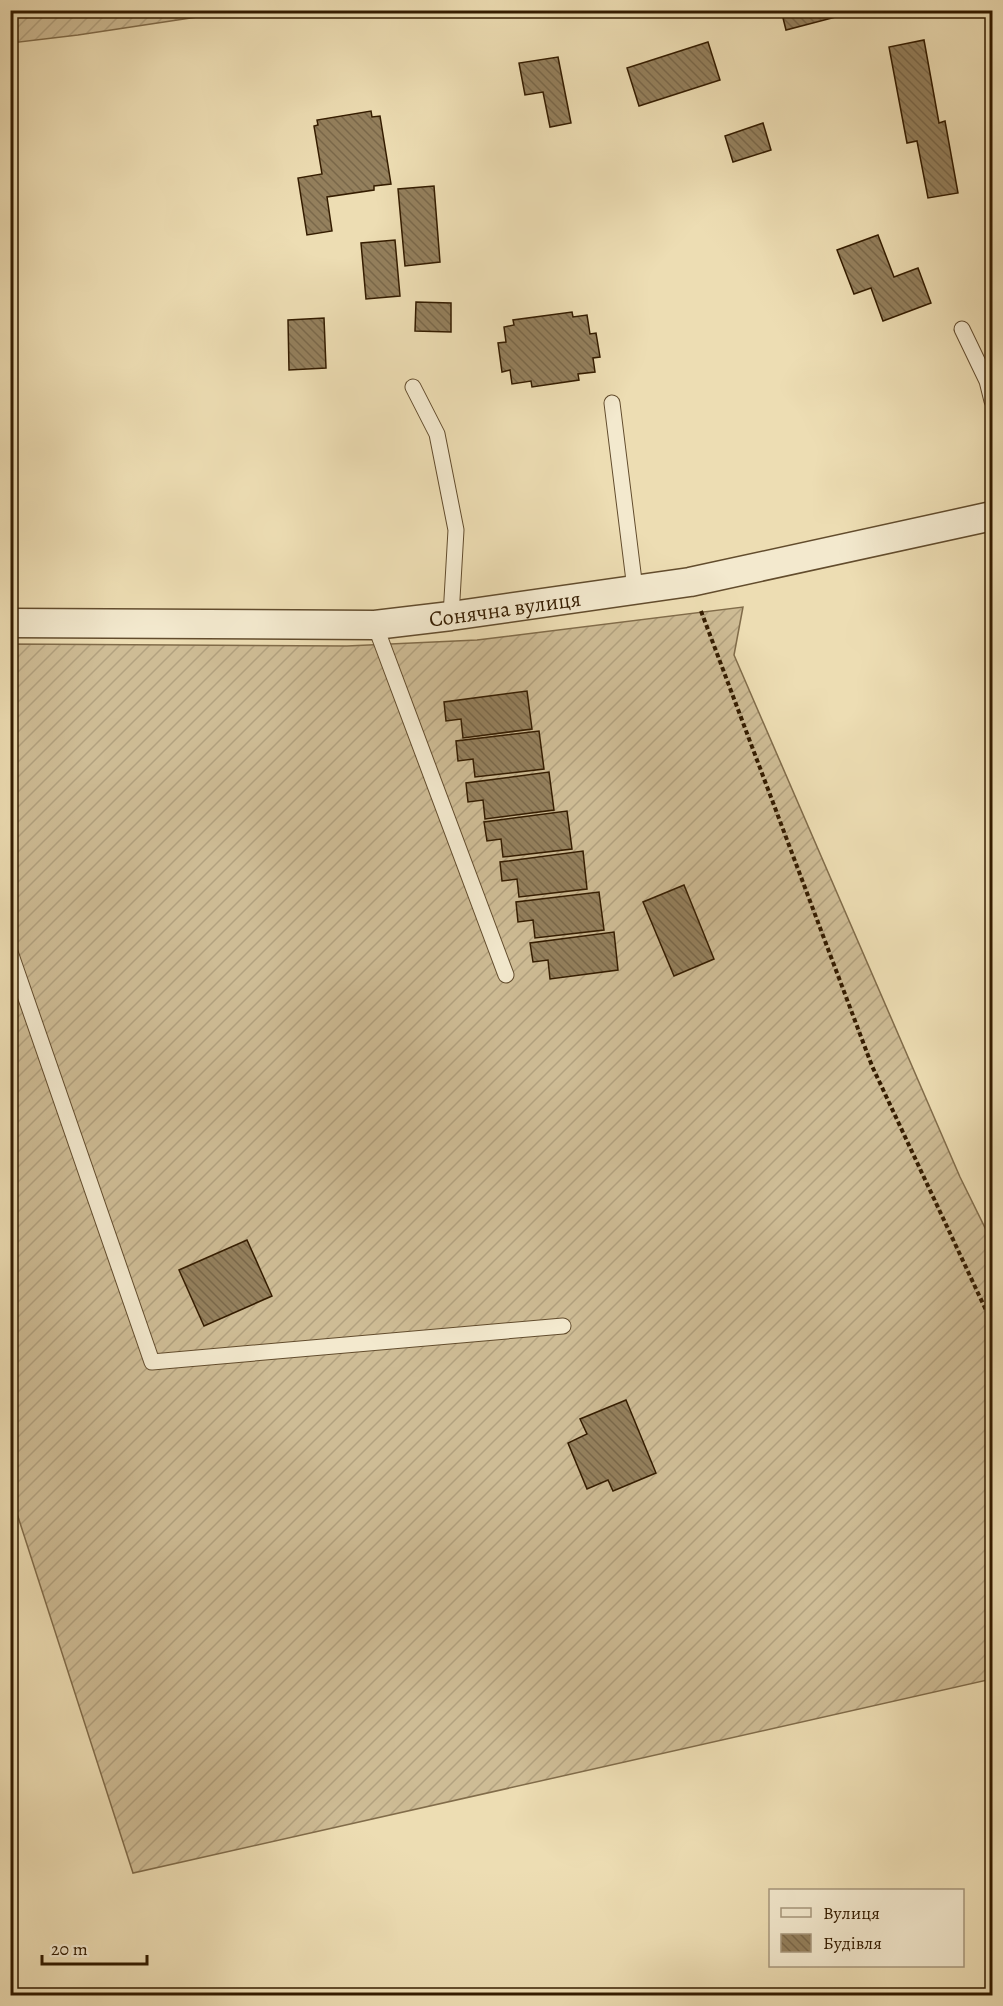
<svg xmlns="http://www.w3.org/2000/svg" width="1003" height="2006" font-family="Alegreya,serif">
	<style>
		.garden { fill: url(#garden-furrows); stroke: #816c4a; stroke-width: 1.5 }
		.building { fill: url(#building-back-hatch); stroke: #341c00; stroke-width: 1.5 }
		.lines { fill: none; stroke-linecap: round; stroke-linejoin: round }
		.lane-casing { stroke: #624c2d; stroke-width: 17 }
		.street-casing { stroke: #624c2d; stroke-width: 31 }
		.path { stroke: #341c00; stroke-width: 4; stroke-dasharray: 4.5 3; stroke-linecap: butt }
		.lane { stroke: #f3e9ce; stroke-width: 15 }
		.street { stroke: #f3e9ce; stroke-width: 28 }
		.labels { text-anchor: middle; stroke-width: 4.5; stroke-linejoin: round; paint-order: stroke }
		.street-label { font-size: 22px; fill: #341c00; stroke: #f3e9ce }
	</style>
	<defs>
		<pattern id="garden-furrows" width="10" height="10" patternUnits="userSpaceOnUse" patternTransform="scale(1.5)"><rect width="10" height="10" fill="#cebc95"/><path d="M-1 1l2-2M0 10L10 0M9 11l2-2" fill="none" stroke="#b2a17f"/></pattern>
		<pattern id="building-back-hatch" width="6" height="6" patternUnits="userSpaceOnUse" patternTransform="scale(1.5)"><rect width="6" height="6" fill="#94805d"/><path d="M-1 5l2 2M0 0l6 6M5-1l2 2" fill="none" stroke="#7a684a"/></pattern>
	</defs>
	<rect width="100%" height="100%" fill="#edddb3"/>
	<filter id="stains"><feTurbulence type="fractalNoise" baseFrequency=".00333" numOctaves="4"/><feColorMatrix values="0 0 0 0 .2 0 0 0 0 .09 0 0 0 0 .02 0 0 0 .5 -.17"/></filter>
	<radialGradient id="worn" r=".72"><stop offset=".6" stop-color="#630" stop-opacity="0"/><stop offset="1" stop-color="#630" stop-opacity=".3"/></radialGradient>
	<!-- garden -->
	<g class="garden">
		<polygon points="10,11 11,10 237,11 78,35 11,43"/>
		<polygon points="743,607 734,655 960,1177 992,1242 992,1679 133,1873 11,1495 10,644 347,646 477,640"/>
	</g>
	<!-- building -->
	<g class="building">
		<polygon points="781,10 855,10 855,12 786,30"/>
		<polygon points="924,40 939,123 945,121 958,193 928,198 917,141 907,143 889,47"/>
		<polygon points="708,42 720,80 639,106 627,68"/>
		<polygon points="558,57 571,123 550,127 543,92 525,95 519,63"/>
		<polygon points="371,111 372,117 380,116 391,184 374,186 374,190 327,197 332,231 307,235 298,178 322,174 314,126 318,125 317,120"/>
		<polygon points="763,123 771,150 733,162 725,136"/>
		<polygon points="434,186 440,262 405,266 398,189"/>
		<polygon points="878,235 894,277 918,268 931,303 883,321 871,288 854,294 837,250"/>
		<polygon points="395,240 400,296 366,299 361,243"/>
		<polygon points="416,302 451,303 451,332 415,331"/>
		<polygon points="572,312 573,317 587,315 590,334 596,333 600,357 593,358 595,372 578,374 579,380 532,387 531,381 512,384 510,370 502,372 498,343 506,342 504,327 514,325 513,320"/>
		<polygon points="324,318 326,368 289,370 288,320"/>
		<polygon points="527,691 532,729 463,738 461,719 446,721 444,702"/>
		<polygon points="539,731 544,769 475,777 473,759 458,761 456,741"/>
		<polygon points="549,772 554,810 485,819 483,800 468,802 466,783"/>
		<polygon points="567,811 572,849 503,857 501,839 487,841 484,822"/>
		<polygon points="583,851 587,889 519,897 517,879 502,881 500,862"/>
		<polygon points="684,885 714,959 674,976 643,902"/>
		<polygon points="599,892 604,930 535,938 533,920 518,922 516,902"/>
		<polygon points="614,932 618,970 550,979 548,960 533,962 530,943"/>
		<polygon points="247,1240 272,1296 204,1326 179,1270"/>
		<polygon points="626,1400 656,1473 613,1491 608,1480 587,1489 568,1443 587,1434 580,1419"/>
	</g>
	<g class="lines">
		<!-- lane casing -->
		<g class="lane-casing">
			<g id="lane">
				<polyline points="962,329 987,381 992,401"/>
				<polyline points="413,387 437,434 456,530 451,616"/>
				<polyline points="612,403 635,589"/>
				<polyline points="375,625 506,975"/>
				<polyline points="10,952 152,1362 563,1326"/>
			</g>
		</g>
		<!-- street casing -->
		<g class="street-casing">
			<g id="street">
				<path id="s1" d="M10 623 375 625 451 616 690 582 992 516"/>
			</g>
		</g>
		<!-- path -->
		<polyline class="path" points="701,611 872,1066 992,1323"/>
		<!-- lane -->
		<use href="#lane" class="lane"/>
		<!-- street -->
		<use href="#street" class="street"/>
	</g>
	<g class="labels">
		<!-- street labels -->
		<g class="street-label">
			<text dy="8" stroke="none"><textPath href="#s1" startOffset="496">Сонячна вулиця</textPath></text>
		</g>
	</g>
	<!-- margin -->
	<rect width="1003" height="2006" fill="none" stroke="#edddb3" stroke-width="36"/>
	<rect x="12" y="12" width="979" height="1982" fill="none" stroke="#341c00" stroke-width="3"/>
	<rect x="18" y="18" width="967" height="1970" fill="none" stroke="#341c00" stroke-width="1.5"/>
	<!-- legend -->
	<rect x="769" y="1889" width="195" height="78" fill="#f3e9ce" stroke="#a7977c" stroke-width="1.5"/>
	<rect x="781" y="1908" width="30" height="9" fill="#f3e9ce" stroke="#a7977c" stroke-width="1.5"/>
	<text x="823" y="1919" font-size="18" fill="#341c00">Вулиця</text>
	<rect x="781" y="1934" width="30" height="18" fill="url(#building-back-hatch)" stroke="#a7977c" stroke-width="1.5"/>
	<text x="823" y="1949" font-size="18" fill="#341c00">Будівля</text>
	<!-- scale -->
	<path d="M42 1955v9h105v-9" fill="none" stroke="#341c00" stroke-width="3"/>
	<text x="51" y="1955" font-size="18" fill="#341c00" stroke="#f3e9ce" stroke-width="4.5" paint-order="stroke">20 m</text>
	<rect width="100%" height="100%" filter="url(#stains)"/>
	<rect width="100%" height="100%" fill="url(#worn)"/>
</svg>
